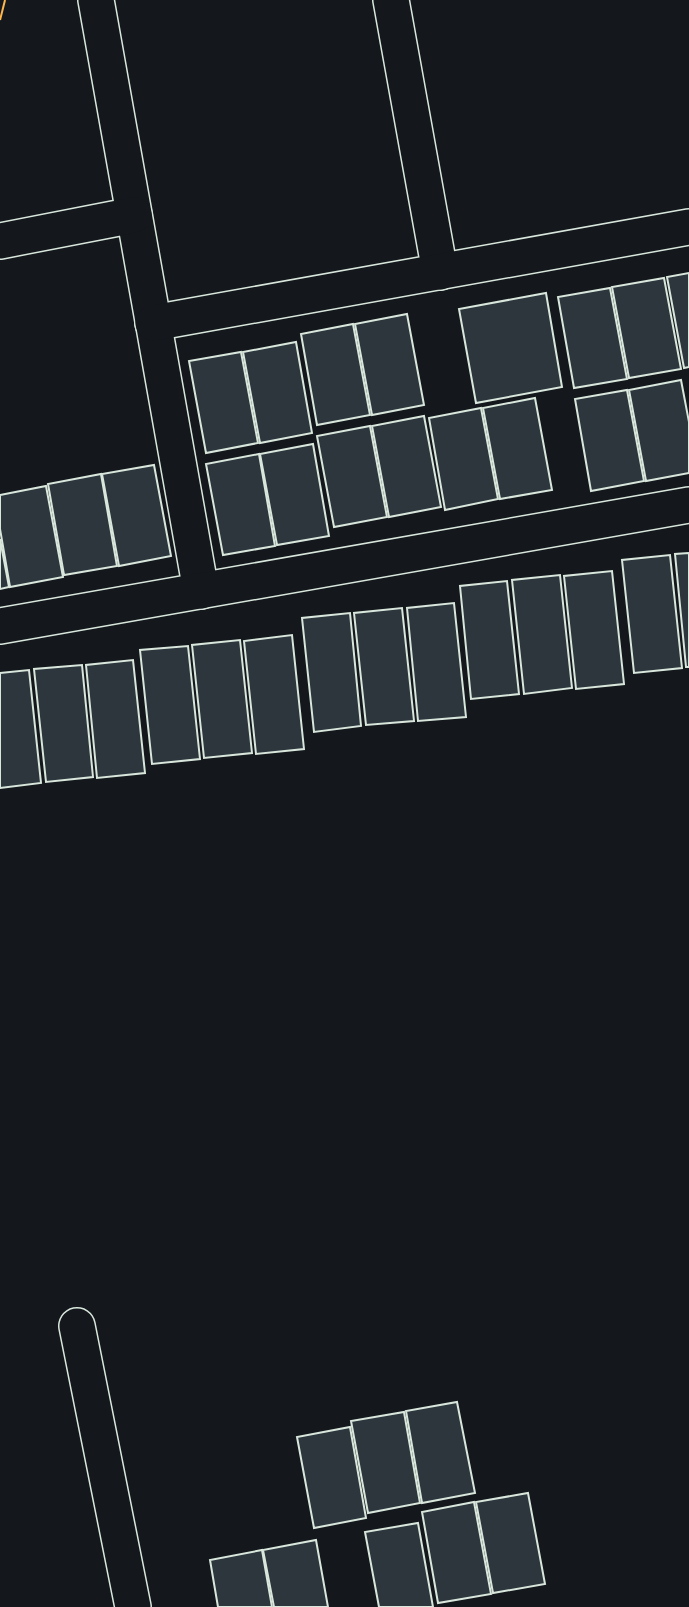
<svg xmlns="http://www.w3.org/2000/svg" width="689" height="1607" font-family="'Archivo Narrow',sans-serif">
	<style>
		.building { fill: #2c363c; stroke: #d8e6dc; stroke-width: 2 }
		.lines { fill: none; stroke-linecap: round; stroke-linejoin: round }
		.street-casing { stroke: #d8e6dc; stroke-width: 38 }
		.street { stroke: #14181c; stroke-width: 35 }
		.power { stroke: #ffb74d; stroke-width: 2; stroke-dasharray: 24 5 3.5 5; stroke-linecap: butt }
	</style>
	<rect width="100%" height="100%" fill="#14181c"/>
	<!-- building -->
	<g class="building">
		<polygon points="689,273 689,367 684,368 667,277"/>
		<polygon points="664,278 681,369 629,378 612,287"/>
		<polygon points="610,288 627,379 574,388 558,297"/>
		<polygon points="546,293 562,387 476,403 459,309"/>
		<polygon points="407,314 424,405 372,415 355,324"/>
		<polygon points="353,324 370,415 317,425 301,334"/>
		<polygon points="296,342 312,433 260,443 243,352"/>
		<polygon points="241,352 258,443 206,453 189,361"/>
		<polygon points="681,380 689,422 689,473 646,481 629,390"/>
		<polygon points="627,390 644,481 591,491 575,399"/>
		<polygon points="535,398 552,490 500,499 483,408"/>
		<polygon points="481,408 498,499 445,510 429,418"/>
		<polygon points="424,416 441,507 389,517 372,426"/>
		<polygon points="370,426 387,517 334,527 317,436"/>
		<polygon points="313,444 329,536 277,545 260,454"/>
		<polygon points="259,454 275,546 223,555 206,464"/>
		<polygon points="154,465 171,556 119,566 102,474"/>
		<polygon points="101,474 117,566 64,575 48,484"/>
		<polygon points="46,486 63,577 10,587 0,529 0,495"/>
		<polygon points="0,539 9,587 0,589"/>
		<polygon points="689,553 689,667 686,667 675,554"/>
		<polygon points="670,555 682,668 634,673 622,560"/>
		<polygon points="612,571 624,684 576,689 564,576"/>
		<polygon points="560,575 572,688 524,694 512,580"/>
		<polygon points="507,581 519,694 471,699 460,586"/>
		<polygon points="454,603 466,717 418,721 407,608"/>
		<polygon points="402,608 414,721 366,725 354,613"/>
		<polygon points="350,613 361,726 314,732 302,618"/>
		<polygon points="292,635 304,749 256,754 244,641"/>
		<polygon points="240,640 252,753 204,758 192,645"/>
		<polygon points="188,646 200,759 152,764 140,650"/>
		<polygon points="133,660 145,773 97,778 86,665"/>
		<polygon points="82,665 93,777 46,782 34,669"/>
		<polygon points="29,670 41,783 0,788 0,673"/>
		<polygon points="457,1402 475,1493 422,1503 406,1411"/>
		<polygon points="404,1412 420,1503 368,1513 351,1421"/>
		<polygon points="350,1427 366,1518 314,1528 297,1437"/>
		<polygon points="528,1493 545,1584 493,1593 476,1502"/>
		<polygon points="474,1502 491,1594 438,1603 422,1512"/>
		<polygon points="418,1523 433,1607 379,1607 365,1532"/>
		<polygon points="316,1540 328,1607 274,1607 263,1550"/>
		<polygon points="262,1550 272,1607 218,1607 210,1560"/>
	</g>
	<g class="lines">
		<!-- street casing -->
		<g class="street-casing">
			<g id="street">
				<polyline points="96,0 201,591"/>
				<polyline points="391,0 440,272"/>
				<polyline points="0,241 134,215"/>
				<polyline points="153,323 689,227"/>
				<polyline points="0,626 689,505"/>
				<polyline points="77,1326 133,1607"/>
			</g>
		</g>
		<!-- street -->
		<use href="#street" class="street"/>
		<!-- power -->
		<polyline class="power" points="0,20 5,0"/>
	</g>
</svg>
